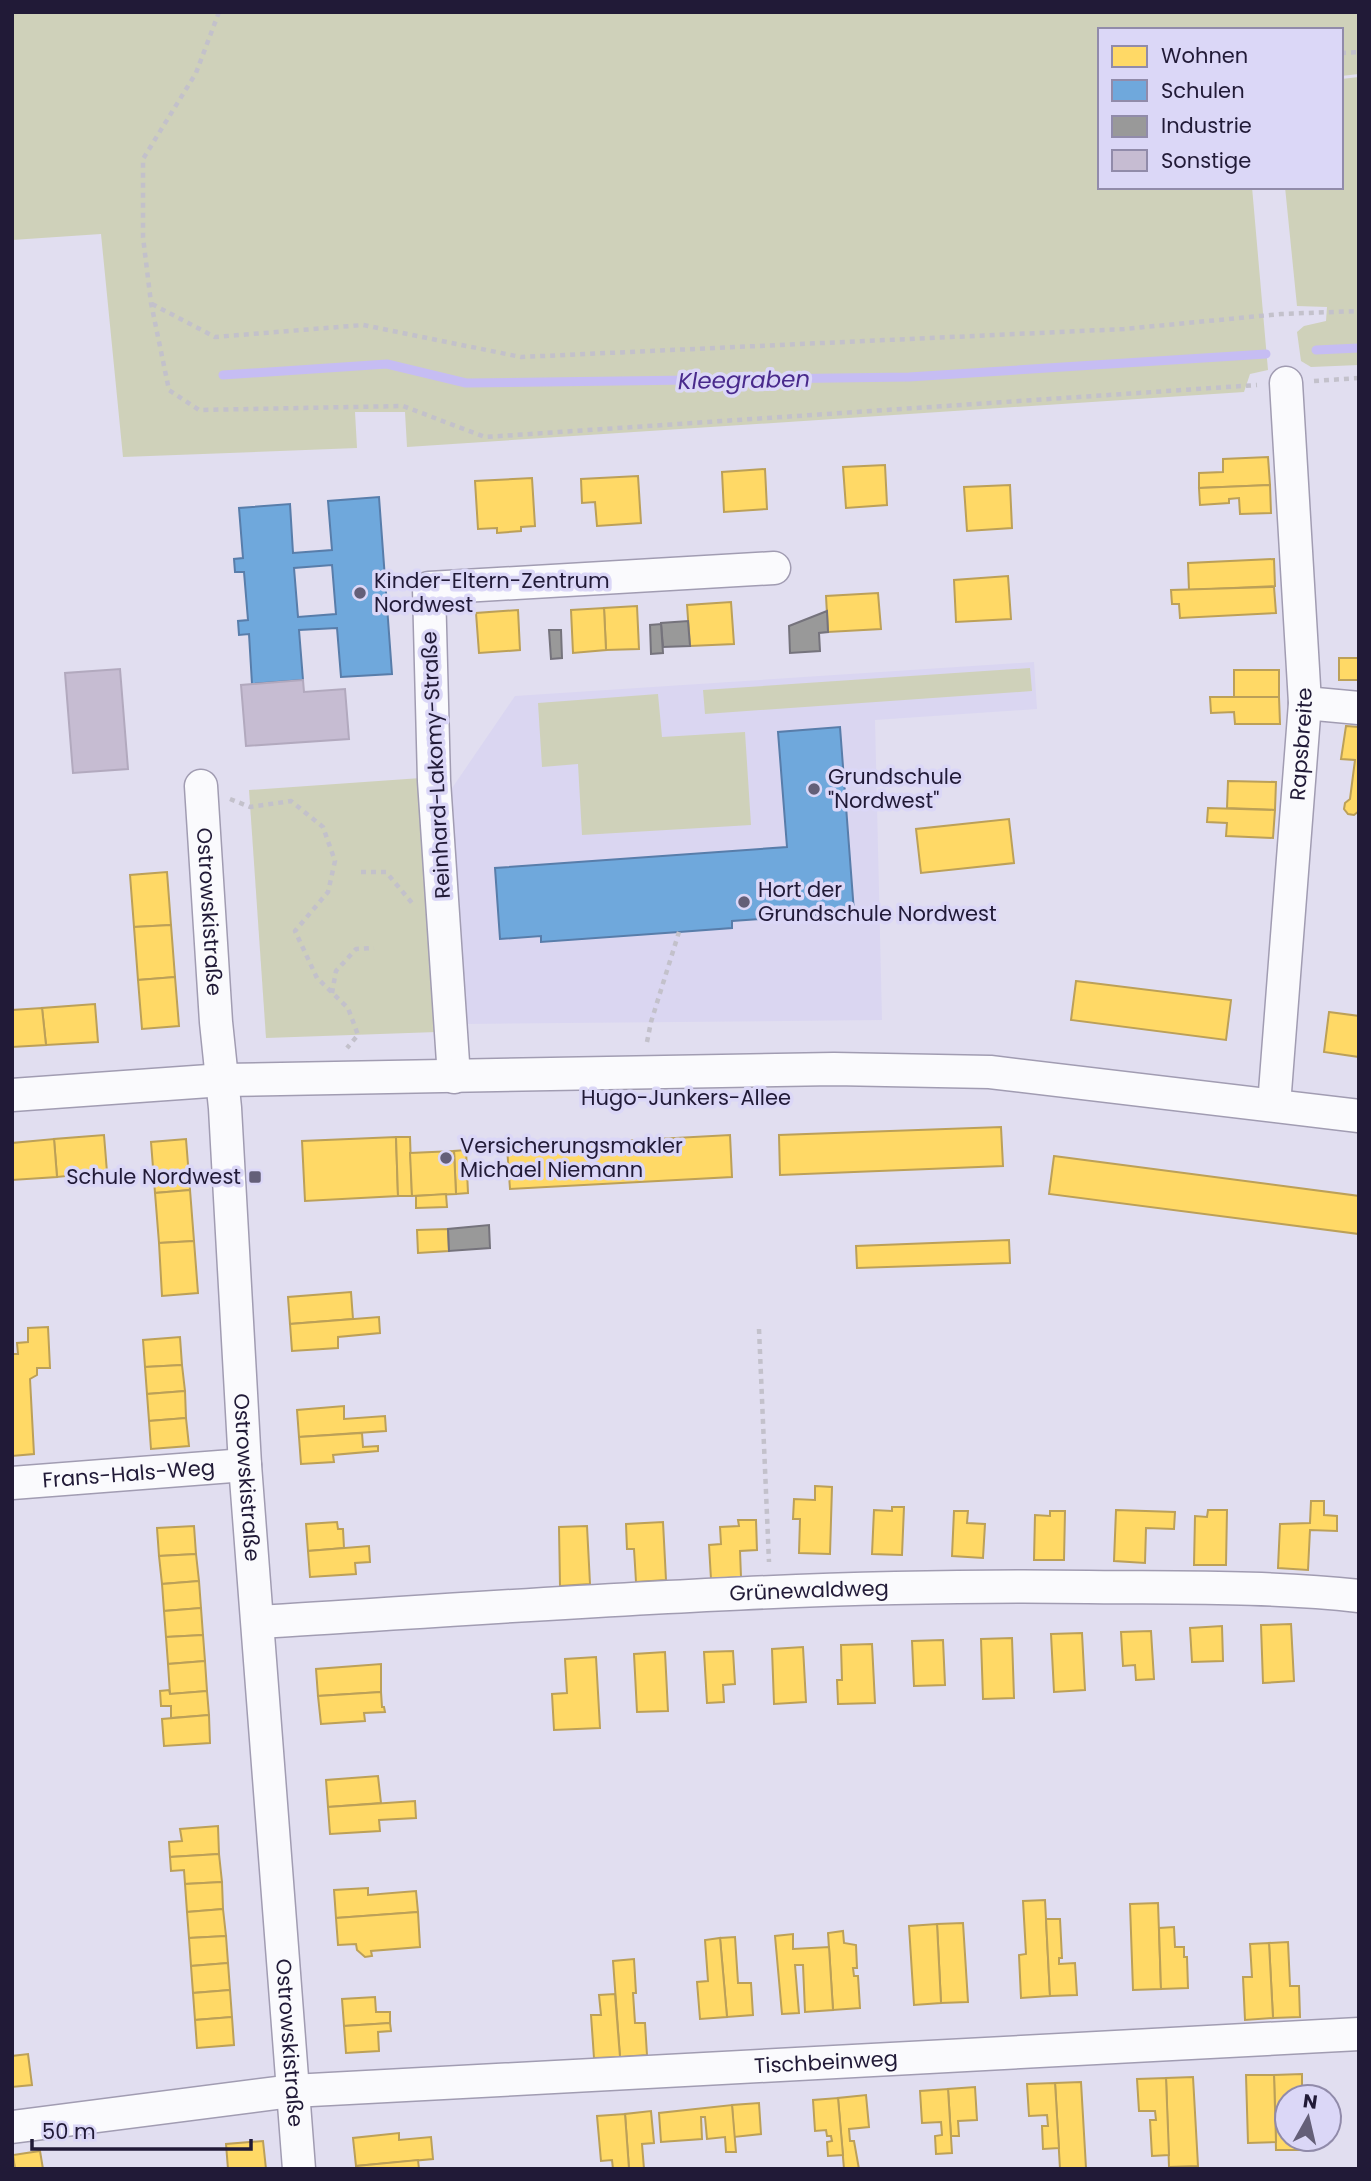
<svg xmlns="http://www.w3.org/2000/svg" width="1371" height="2181" font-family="Poppins,sans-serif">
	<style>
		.built { fill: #dad6f1 }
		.green { fill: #cfd1ba }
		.homes { fill: #ffd966; stroke: #bca058; stroke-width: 2 }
		.schools { fill: #6fa8dc; stroke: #587daa; stroke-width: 2; fill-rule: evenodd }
		.industry { fill: #999; stroke: #75737c; stroke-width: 2 }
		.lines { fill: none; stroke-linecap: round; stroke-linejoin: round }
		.stream { stroke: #c6bdf3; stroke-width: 9 }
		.building { fill: #c6bcd2; stroke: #b2a9be; stroke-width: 2 }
		.minor-casing { stroke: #a19cb2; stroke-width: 35 }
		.path { stroke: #c3c1cb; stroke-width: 4.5; stroke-dasharray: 5 5; stroke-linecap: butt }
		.minor { stroke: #fafafd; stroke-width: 32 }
		.poi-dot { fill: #645f78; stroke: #dbd7f7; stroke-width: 2.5 }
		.labels { text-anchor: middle; stroke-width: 7; stroke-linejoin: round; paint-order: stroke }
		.poi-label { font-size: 21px; fill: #211a37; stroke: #dbd7f7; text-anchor: start }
		.street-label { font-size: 21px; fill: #211a37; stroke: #dbd7f7 }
		.water-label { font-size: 23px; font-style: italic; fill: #492a8c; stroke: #dbd7f7 }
	</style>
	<rect width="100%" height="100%" fill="#e1def0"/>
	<!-- built -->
	<polygon class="built" points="1034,662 1037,709 875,720 882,1020 465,1024 448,794 515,696"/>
	<!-- green -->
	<g class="green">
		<polygon points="12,12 1359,12 1359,74 1341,76 1341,30 1100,30 1100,187 1252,187 1268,370 1250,374 1244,392 407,447 405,412 355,412 357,448 123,457 101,234 12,240"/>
		<polygon points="1359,77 1359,365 1311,367 1301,361 1297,332 1304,326 1326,321 1327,307 1297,306 1285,187 1341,187 1341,79"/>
		<polygon points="1030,668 1032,691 705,714 703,690"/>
		<polygon points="658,694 662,737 745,732 751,825 582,835 578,764 542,767 538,703"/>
		<polygon points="421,778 437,1032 266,1038 249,790"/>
	</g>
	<!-- homes -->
	<g class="homes">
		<polygon points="1268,457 1270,485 1199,488 1199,473 1223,472 1223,459"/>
		<polygon points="885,465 887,505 846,508 843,467"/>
		<polygon points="765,469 767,509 724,512 722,472"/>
		<polygon points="638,476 641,523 597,526 595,502 582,503 581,479"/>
		<polygon points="532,478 535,526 521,527 521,531 497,533 497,528 478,529 475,481"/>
		<polygon points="1010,485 1012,528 967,531 964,487"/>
		<polygon points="1270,485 1271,513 1240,514 1239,498 1229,499 1229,503 1200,505 1199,488"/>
		<polygon points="1274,559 1275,586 1189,590 1188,563"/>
		<polygon points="1008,576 1011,619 956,622 954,580"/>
		<polygon points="1274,587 1276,613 1180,618 1179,604 1172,604 1171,590"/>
		<polygon points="878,593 881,629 828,632 826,596"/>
		<polygon points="731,602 734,644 690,646 687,605"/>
		<polygon points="637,606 639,649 606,650 604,608"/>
		<polygon points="604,608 606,650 573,653 571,610"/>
		<polygon points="518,610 520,650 479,653 476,613"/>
		<rect x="1339" y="658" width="20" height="22"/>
		<rect x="1234" y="670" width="45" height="27"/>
		<polygon points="1210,697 1279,697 1280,724 1235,724 1234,712 1211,713"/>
		<polygon points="1346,726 1359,727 1359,811 1354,815 1348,814 1344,809 1345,803 1350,799 1355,760 1341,759"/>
		<polygon points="1228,781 1276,782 1275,810 1227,808"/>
		<polygon points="1208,808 1275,810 1273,838 1226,836 1227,823 1207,822"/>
		<polygon points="1009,819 1014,863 921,873 916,829"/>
		<polygon points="167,872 171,925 134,927 130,875"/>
		<polygon points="171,925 175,977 138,980 134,927"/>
		<polygon points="175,977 179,1026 142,1029 138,980"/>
		<polygon points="1076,981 1231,1000 1226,1040 1071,1020"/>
		<polygon points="95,1004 98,1042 46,1045 42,1008"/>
		<polygon points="42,1008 46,1045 12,1047 12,1010"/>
		<polygon points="1329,1012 1359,1016 1359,1057 1324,1052"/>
		<polygon points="1001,1127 1003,1166 780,1175 779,1135"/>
		<polygon points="104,1135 107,1172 57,1177 54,1139"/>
		<polygon points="730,1135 732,1177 510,1189 507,1147"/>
		<polygon points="396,1137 398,1196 305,1201 302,1141"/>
		<polygon points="396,1137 410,1137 412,1196 398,1196"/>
		<polygon points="54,1139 57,1177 12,1180 12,1143"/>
		<polygon points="186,1139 190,1190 155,1193 151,1142"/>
		<polygon points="466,1150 468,1193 456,1194 454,1151"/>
		<polygon points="454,1151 456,1194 412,1196 410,1153"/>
		<polygon points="1054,1156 1359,1196 1359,1234 1049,1194"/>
		<polygon points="190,1190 194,1241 159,1243 155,1193"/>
		<polygon points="446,1194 447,1207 416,1208 416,1196"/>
		<polygon points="448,1229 449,1251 418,1253 417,1230"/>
		<polygon points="1009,1240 1010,1263 857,1268 856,1246"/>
		<polygon points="194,1241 198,1293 162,1296 159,1243"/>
		<polygon points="351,1292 353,1319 290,1324 288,1297"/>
		<polygon points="379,1317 380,1333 338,1337 338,1348 292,1351 290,1324"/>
		<polygon points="48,1327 50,1368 37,1368 37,1375 30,1379 34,1454 12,1456 12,1354 18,1354 17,1343 28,1342 28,1328"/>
		<polygon points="180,1337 182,1365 145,1367 143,1340"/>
		<polygon points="182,1365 185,1391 147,1394 145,1367"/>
		<polygon points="185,1391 186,1418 149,1421 147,1394"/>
		<polygon points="344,1406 344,1419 385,1416 386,1431 299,1437 297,1410"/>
		<polygon points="186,1418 189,1446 151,1449 149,1421"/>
		<polygon points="362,1433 363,1447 378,1446 378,1451 333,1455 334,1462 301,1464 299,1437"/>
		<polygon points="815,1486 832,1487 830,1554 799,1553 800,1519 793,1519 794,1499 815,1500"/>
		<polygon points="1311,1501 1324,1501 1324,1515 1337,1516 1337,1531 1310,1530 1308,1570 1278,1568 1280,1524 1310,1523"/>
		<polygon points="892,1507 904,1507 902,1555 872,1554 874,1510 892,1511"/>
		<polygon points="1116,1510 1175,1512 1174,1529 1146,1528 1145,1563 1114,1561"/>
		<polygon points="1208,1510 1227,1510 1226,1565 1194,1565 1195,1516 1207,1517"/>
		<polygon points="954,1511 968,1511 967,1523 985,1524 983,1558 952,1556"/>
		<polygon points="1050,1511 1065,1511 1064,1560 1034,1560 1035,1515 1050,1516"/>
		<polygon points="738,1520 756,1520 757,1550 740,1551 741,1577 711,1579 709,1545 721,1544 720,1527 739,1526"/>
		<polygon points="337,1522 338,1529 343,1529 344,1548 308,1551 306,1524"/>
		<polygon points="663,1522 666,1580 636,1582 634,1549 627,1549 626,1524"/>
		<polygon points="194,1526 196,1554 159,1556 157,1528"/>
		<polygon points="587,1526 590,1584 560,1586 559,1527"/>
		<polygon points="369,1546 370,1562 355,1563 356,1574 310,1577 308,1551"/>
		<polygon points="196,1554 199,1581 162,1584 159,1556"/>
		<polygon points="199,1581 201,1608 164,1611 162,1584"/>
		<polygon points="201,1608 203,1635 166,1637 164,1611"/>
		<polygon points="1291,1624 1294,1681 1263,1683 1261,1625"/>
		<polygon points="1222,1626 1223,1661 1192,1662 1190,1628"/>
		<polygon points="1151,1631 1154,1679 1136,1680 1135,1665 1123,1666 1121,1632"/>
		<polygon points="1082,1633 1085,1690 1054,1692 1051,1634"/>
		<polygon points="203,1635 205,1661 168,1664 166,1637"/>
		<polygon points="1012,1638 1014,1698 983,1699 981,1639"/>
		<polygon points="943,1640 945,1685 914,1686 912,1641"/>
		<polygon points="872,1644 875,1703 838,1704 837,1680 842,1680 841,1645"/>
		<polygon points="803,1647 806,1702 774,1704 772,1649"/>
		<polygon points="733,1651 735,1684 723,1685 724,1702 707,1703 704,1652"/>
		<polygon points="665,1652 668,1711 637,1712 634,1654"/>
		<polygon points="596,1657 600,1728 554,1730 552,1694 567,1693 565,1659"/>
		<polygon points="205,1661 207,1691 170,1694 168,1664"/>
		<polygon points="381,1664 381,1692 318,1696 316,1669"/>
		<polygon points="169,1690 170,1694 207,1691 209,1715 171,1718 171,1706 161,1706 160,1691"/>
		<polygon points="381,1692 382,1707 384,1707 385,1712 364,1713 365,1721 321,1724 318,1696"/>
		<polygon points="209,1715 210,1743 164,1746 162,1719"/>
		<polygon points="378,1776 381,1803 328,1807 326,1780"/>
		<polygon points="415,1801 416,1818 379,1820 380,1831 330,1834 328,1807"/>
		<polygon points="218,1826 219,1854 170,1857 169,1842 182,1841 180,1829"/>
		<polygon points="219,1854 222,1882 185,1884 184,1870 171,1871 170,1857"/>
		<polygon points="222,1882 223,1909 187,1912 185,1884"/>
		<polygon points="368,1888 368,1895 416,1891 418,1912 336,1918 334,1890"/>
		<polygon points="1045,1900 1050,1996 1021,1998 1019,1955 1026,1954 1023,1901"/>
		<polygon points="1158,1903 1161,1989 1133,1990 1130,1904"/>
		<polygon points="223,1909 226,1936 189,1938 187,1912"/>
		<polygon points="418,1912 420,1947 371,1951 372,1956 365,1957 357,1950 356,1944 338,1945 336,1918"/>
		<polygon points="1046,1919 1060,1919 1062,1958 1059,1958 1059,1964 1075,1963 1077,1995 1050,1996"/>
		<polygon points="963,1923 968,2002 941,2003 937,1924"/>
		<polygon points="937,1924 941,2003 914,2005 909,1926"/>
		<polygon points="1174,1927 1175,1947 1184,1947 1184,1957 1187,1957 1188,1988 1161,1989 1159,1928"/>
		<polygon points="843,1931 844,1943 856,1945 857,1968 853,1968 854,1976 858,1976 860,2008 833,2010 828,1933"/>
		<polygon points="793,1934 793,1949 829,1947 833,2010 805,2012 803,1965 795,1965 799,2013 782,2014 775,1936"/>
		<polygon points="226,1936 228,1963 191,1966 189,1938"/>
		<polygon points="735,1937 738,1983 751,1983 753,2015 727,2017 720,1938"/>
		<polygon points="720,1938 727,2017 700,2019 697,1982 708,1981 705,1940"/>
		<polygon points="1288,1942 1290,1986 1299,1986 1300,2017 1273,2018 1269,1943"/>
		<polygon points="1269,1943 1273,2018 1245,2020 1243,1977 1252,1977 1250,1944"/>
		<polygon points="634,1959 636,1993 633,1993 635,2023 645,2023 647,2055 620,2057 613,1961"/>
		<polygon points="228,1963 230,1990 193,1993 191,1966"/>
		<polygon points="230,1990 232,2017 195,2020 193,1993"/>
		<polygon points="615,1994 620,2057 594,2058 591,2015 601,2015 599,1995"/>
		<polygon points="375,1997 376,2012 390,2012 390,2023 344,2026 342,1999"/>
		<polygon points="232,2017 234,2045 197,2048 195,2020"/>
		<polygon points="390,2023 391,2031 378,2032 379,2051 346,2053 344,2026"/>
		<polygon points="28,2054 32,2085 12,2087 12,2056"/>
		<polygon points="1302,2074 1302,2097 1287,2097 1287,2139 1303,2139 1304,2150 1276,2150 1274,2075"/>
		<polygon points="1246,2075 1274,2075 1276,2142 1248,2143"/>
		<polygon points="1193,2077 1198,2166 1169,2167 1166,2078"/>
		<polygon points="1166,2078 1169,2155 1152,2156 1150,2120 1156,2120 1155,2111 1139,2111 1137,2079"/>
		<polygon points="1081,2082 1086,2168 1060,2169 1055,2083"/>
		<polygon points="1055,2083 1059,2148 1043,2149 1042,2126 1048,2126 1047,2115 1029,2116 1027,2084"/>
		<polygon points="975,2087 977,2120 958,2121 959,2136 951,2136 948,2089"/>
		<polygon points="948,2089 952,2153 936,2154 935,2136 942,2135 941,2122 922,2123 920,2091"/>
		<polygon points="866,2095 869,2127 849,2129 850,2141 854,2141 859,2169 844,2169 838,2098"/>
		<polygon points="838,2098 843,2155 828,2156 827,2142 832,2141 831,2136 827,2136 826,2130 815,2131 813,2100"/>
		<polygon points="759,2103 761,2134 734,2137 732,2105"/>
		<polygon points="732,2105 736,2152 726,2152 725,2137 707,2139 705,2117 701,2117 702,2139 661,2142 659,2113"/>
		<polygon points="651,2111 654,2143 642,2144 644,2169 629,2169 625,2114"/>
		<polygon points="625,2114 629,2169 613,2169 612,2160 601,2161 597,2116"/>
		<polygon points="399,2133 399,2140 431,2137 433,2159 356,2166 353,2138"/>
		<polygon points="263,2141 266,2169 228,2169 226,2144"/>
		<polygon points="40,2151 43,2169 15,2169 13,2155"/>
		<polygon points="418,2160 419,2169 356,2169 356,2166"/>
	</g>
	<!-- schools -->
	<g class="schools">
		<path d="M379 497 392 674 341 677 337 628 299 630 303 680 252 684 249 634 239 635 238 621 248 620 244 572H235L234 559 243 558 239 508 290 504 293 553 332 550 328 501ZM332 565 336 614 298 617 294 568Z"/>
		<polygon points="840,727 854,912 732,921 732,928 679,932 541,942 541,936 500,939 495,868 787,847 778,732"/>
	</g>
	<!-- industry -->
	<g class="industry">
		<polygon points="827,611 828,632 819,633 820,651 790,653 789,626"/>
		<polygon points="688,621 690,646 663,647 661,623"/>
		<polygon points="661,624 663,653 651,654 650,625"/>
		<polygon points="549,630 561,630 562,658 551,659"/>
		<polygon points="489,1225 490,1248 449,1251 448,1229"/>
	</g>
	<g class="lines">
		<!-- stream -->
		<g class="stream">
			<polyline points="1316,350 1359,348"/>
			<polyline points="223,375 387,364 466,383 909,377 1266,354"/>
		</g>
	</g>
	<!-- building -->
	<g class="building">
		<polygon points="120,669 128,769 73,773 65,673"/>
		<polygon points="303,680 304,692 345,689 349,739 246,746 241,685"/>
	</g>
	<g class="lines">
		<!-- minor casing -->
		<g class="minor-casing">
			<g id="minor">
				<polyline points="1305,703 1359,708"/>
				<path id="s1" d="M201 786 216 1022 225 1108 245 1465 299 2169"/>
				<polyline points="454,1077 434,781 429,588 774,568"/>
				<polyline points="12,1095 223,1080 834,1069 990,1072 1359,1116"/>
				<path id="s2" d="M1274 1105 1305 703 1286 383"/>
				<path id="s3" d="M12 1483 245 1465"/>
				<path id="s4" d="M259 1622C535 1605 811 1583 1088 1587 1178 1588 1269 1586 1359 1596"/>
				<path id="s5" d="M12 2127 292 2091 1359 2034"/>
			</g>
		</g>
		<!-- path -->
		<g class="path">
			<polyline points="219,12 196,73 143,159 143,237 151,303 169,390 199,410 403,406 485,437 1257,385"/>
			<polyline points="1341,53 1359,52"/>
			<polyline points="152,304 215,337 363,325 521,357 1124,329 1281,314 1359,311"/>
			<polyline points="1314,381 1359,378"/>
			<polyline points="230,799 250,807 291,801 323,827 335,861 328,892 295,931 317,978 348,1008 358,1035 347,1048"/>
			<polyline points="361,872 386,872 412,903"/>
			<polyline points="332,993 336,971 356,949 374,948"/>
			<polyline points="647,1042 651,1022 679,932"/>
			<polyline points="759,1329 769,1562"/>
		</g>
		<!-- minor -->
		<use href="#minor" class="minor"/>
	</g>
	<!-- markers -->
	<g class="poi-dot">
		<circle cx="360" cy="593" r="7"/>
		<circle cx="814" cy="789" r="7"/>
		<circle cx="744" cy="902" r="7"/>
		<circle cx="446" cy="1158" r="7"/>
		<rect x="248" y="1170" width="14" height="14" rx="3.5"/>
	</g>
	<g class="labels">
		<!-- poi labels -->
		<g class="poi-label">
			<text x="374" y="588">Kinder-Eltern-Zentrum<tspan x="374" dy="24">Nordwest</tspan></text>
			<text x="828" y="784">Grundschule<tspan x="828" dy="24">"Nordwest"</tspan></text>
			<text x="758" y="897">Hort der<tspan x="758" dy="24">Grundschule Nordwest</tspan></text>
			<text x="460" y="1153">Versicherungsmakler<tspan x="460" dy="24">Michael Niemann</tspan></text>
			<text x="241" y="1184" text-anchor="end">Schule Nordwest</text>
		</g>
		<!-- street labels -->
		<g class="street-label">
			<text dy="7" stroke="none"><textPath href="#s2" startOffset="362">Rapsbreite</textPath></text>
			<text transform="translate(436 765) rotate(-93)" y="7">Reinhard-Lakomy-Straße</text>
			<text dy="7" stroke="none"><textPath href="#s1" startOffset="126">Ostrowskistraße</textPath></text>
			<text x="686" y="1105">Hugo-Junkers-Allee</text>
			<text dy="7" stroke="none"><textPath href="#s3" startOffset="117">Frans-Hals-Weg</textPath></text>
			<text dy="7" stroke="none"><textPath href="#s1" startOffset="693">Ostrowskistraße</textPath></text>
			<text dy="7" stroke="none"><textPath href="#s4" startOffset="551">Grünewaldweg</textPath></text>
			<text dy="7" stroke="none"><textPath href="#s1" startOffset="1260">Ostrowskistraße</textPath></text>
			<text dy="7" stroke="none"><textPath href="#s5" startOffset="817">Tischbeinweg</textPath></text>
		</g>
		<!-- water labels -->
		<g class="water-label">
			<text transform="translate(744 380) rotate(-1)" y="8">Kleegraben</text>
		</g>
	</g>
	<!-- border -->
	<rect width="1371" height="2181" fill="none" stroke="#211a37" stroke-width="28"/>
	<!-- legend -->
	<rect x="1098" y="28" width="245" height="161" fill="#dbd7f7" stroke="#918baa" stroke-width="2"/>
	<rect x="1112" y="46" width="35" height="21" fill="#ffd966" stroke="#918baa" stroke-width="2"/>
	<text x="1161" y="63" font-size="21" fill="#211a37">Wohnen</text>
	<rect x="1112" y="80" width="35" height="21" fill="#6fa8dc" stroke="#918baa" stroke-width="2"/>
	<text x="1161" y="98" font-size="21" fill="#211a37">Schulen</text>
	<rect x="1112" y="116" width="35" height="21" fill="#999999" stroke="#918baa" stroke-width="2"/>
	<text x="1161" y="133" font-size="21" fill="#211a37">Industrie</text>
	<rect x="1112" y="150" width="35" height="21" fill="#c6bcd2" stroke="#918baa" stroke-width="2"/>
	<text x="1161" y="168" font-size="21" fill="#211a37">Sonstige</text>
	<!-- north arrow -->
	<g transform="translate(1308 2118) rotate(8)"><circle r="33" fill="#dbd7f7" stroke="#918baa" stroke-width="2"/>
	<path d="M0-5L12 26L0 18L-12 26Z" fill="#645f78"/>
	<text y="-10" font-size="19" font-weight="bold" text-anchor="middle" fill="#211a37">N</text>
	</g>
	<!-- scale -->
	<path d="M32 2139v10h219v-10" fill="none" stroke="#211a37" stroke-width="3.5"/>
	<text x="42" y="2139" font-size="21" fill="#211a37" stroke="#dbd7f7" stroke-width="5" paint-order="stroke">50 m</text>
</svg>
